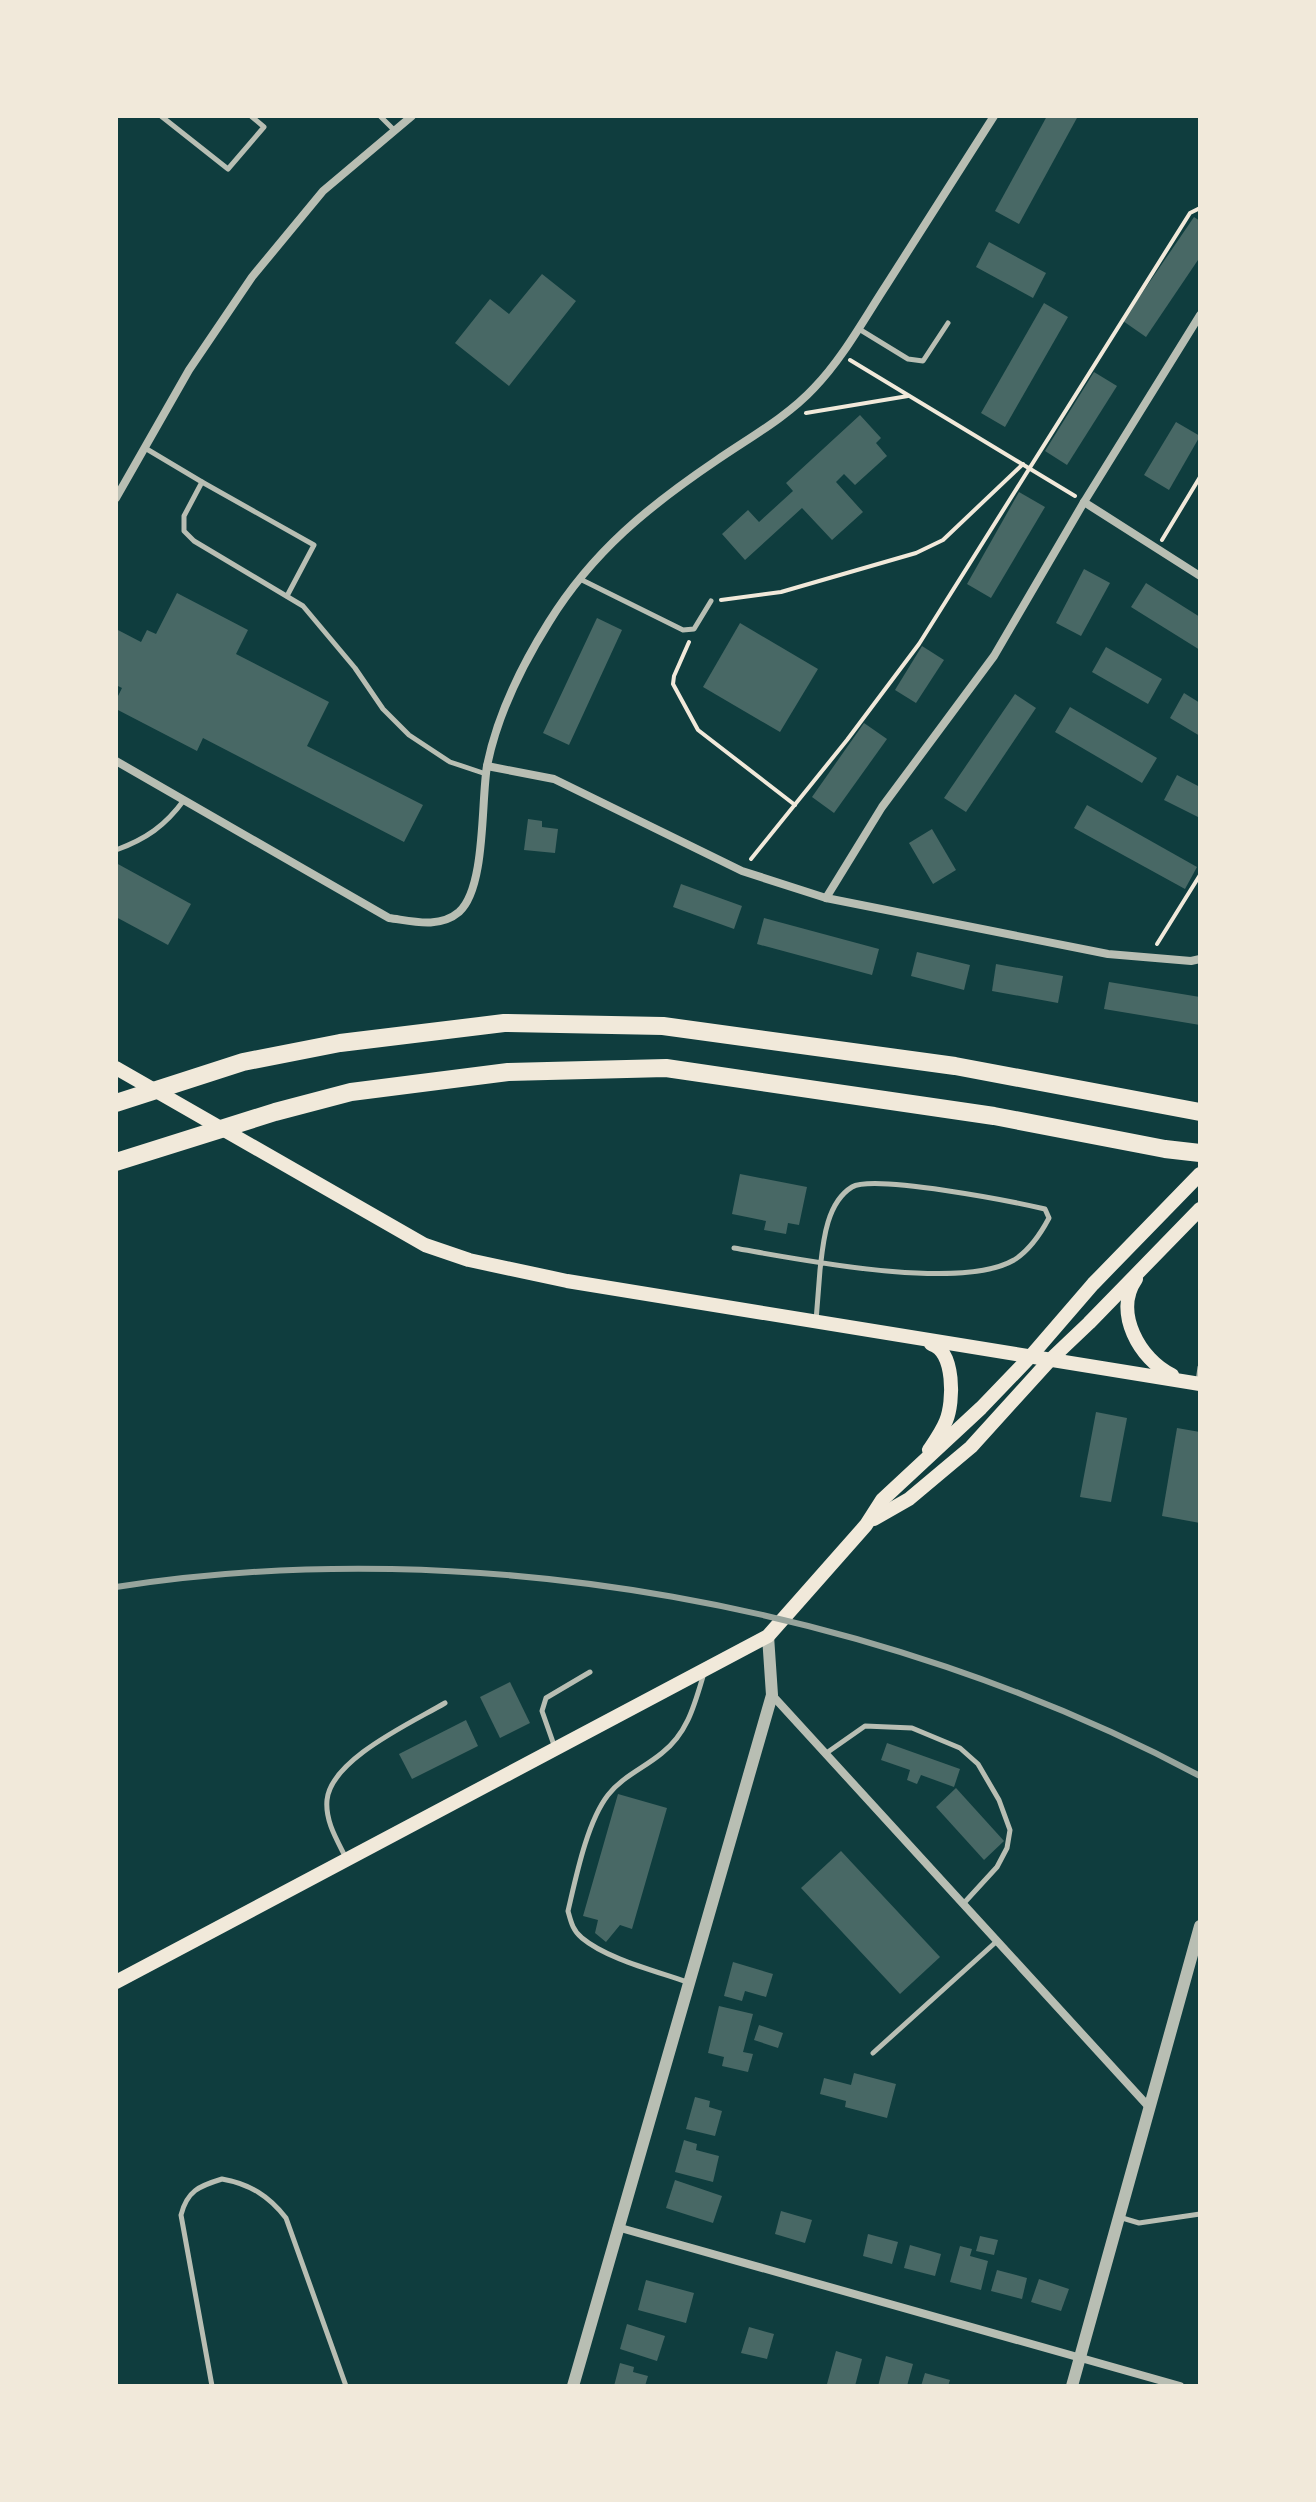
<svg xmlns="http://www.w3.org/2000/svg" width="1316" height="2502" font-family="'Space Grotesk',sans-serif">
	<style>
		.building { fill: #486865 }
		.lines { fill: none; stroke-linecap: round; stroke-linejoin: round }
		.path { stroke: #f1e9da; stroke-width: 4 }
		.service { stroke: #b8beb3; stroke-width: 5 }
		.minor { stroke: #b8beb3; stroke-width: 8 }
		.tertiary { stroke: #b8beb3; stroke-width: 12 }
		.secondary { stroke: #f1e9da; stroke-width: 14 }
		.motorway { stroke: #f1e9da; stroke-width: 18 }
		.rail { stroke: #97a49c; stroke-width: 6 }
	</style>
	<rect width="100%" height="100%" fill="#0f3d3e"/>
	<!-- building -->
	<g class="building">
		<polygon points="1047,116 1078,116 1019,224 995,211"/>
		<polygon points="1194,217 1200,221 1200,257 1146,337 1123,321"/>
		<polygon points="989,242 1046,273 1033,298 976,267"/>
		<polygon points="542,274 576,301 509,386 455,343 490,299 509,314"/>
		<polygon points="1044,303 1068,317 1005,427 981,413"/>
		<polygon points="1094,372 1117,386 1067,465 1045,451"/>
		<polygon points="860,415 881,438 876,443 887,456 855,485 844,474 836,482 863,512 832,540 802,508 745,560 722,534 748,510 759,522 793,491 786,483"/>
		<polygon points="1176,422 1200,436 1169,490 1144,475"/>
		<polygon points="1019,492 1045,507 991,598 967,584"/>
		<polygon points="1084,569 1110,583 1081,636 1056,623"/>
		<polygon points="1146,583 1200,617 1200,650 1131,607"/>
		<polygon points="177,593 248,630 236,654 329,702 307,746 423,805 404,842 203,738 197,751 116,709 116,700 122,688 116,685 116,629 141,642 147,630 156,634"/>
		<polygon points="597,618 622,630 569,745 543,733"/>
		<polygon points="740,623 818,669 780,732 703,687"/>
		<polygon points="922,646 944,660 916,703 895,690"/>
		<polygon points="1106,647 1162,679 1148,704 1092,672"/>
		<polygon points="1184,693 1200,703 1200,736 1170,718"/>
		<polygon points="1015,694 1036,708 966,812 944,798"/>
		<polygon points="1070,707 1157,758 1142,783 1055,732"/>
		<polygon points="864,723 887,739 834,813 812,797"/>
		<polygon points="1177,775 1200,787 1200,818 1164,800"/>
		<polygon points="1087,805 1197,867 1185,889 1074,828"/>
		<polygon points="528,819 542,821 542,827 558,829 555,853 524,850"/>
		<polygon points="932,829 956,870 933,884 909,843"/>
		<polygon points="116,863 191,904 168,945 116,917"/>
		<polygon points="681,884 742,906 734,929 673,907"/>
		<polygon points="764,918 879,949 872,975 757,944"/>
		<polygon points="917,952 970,965 964,990 911,976"/>
		<polygon points="996,964 1063,976 1058,1003 992,991"/>
		<polygon points="1109,982 1200,997 1200,1025 1104,1009"/>
		<polygon points="740,1174 807,1187 799,1225 788,1223 786,1234 764,1230 766,1221 732,1214"/>
		<polygon points="1096,1412 1127,1418 1111,1502 1080,1497"/>
		<polygon points="1177,1428 1200,1432 1200,1523 1162,1516"/>
		<polygon points="510,1682 530,1723 500,1738 480,1697"/>
		<polygon points="466,1720 478,1746 412,1779 399,1754"/>
		<polygon points="887,1743 960,1769 954,1787 921,1775 917,1784 907,1780 910,1770 881,1760"/>
		<polygon points="956,1788 1004,1841 984,1860 936,1807"/>
		<polygon points="618,1794 667,1808 632,1929 620,1925 606,1942 595,1933 598,1920 583,1916"/>
		<polygon points="841,1851 940,1957 900,1994 801,1888"/>
		<polygon points="733,1962 773,1974 766,1997 745,1991 742,2001 724,1996"/>
		<polygon points="719,2006 753,2014 743,2052 753,2054 748,2072 722,2066 724,2057 708,2053"/>
		<polygon points="759,2025 783,2033 778,2048 754,2040"/>
		<polygon points="854,2073 896,2084 887,2118 845,2107 846,2101 820,2094 824,2078 851,2085"/>
		<polygon points="695,2097 710,2101 709,2107 722,2111 715,2136 686,2129"/>
		<polygon points="684,2140 697,2144 696,2150 719,2156 713,2182 675,2172"/>
		<polygon points="675,2180 722,2196 713,2223 666,2208"/>
		<polygon points="781,2211 812,2220 805,2243 775,2234"/>
		<polygon points="868,2234 898,2242 892,2264 863,2256"/>
		<polygon points="980,2236 998,2240 994,2255 976,2251"/>
		<polygon points="910,2245 941,2254 935,2276 904,2268"/>
		<polygon points="960,2246 972,2249 970,2256 988,2261 981,2290 950,2282"/>
		<polygon points="997,2270 1027,2278 1022,2299 991,2291"/>
		<polygon points="1039,2279 1069,2289 1061,2311 1031,2302"/>
		<polygon points="646,2280 694,2293 686,2323 638,2310"/>
		<polygon points="627,2324 665,2336 657,2361 620,2349"/>
		<polygon points="749,2327 774,2334 767,2359 741,2353"/>
		<polygon points="836,2351 862,2359 855,2386 827,2384"/>
		<polygon points="886,2356 913,2364 907,2386 878,2386"/>
		<polygon points="620,2363 634,2367 633,2372 648,2376 645,2386 614,2386"/>
		<polygon points="925,2373 950,2380 948,2386 921,2386"/>
	</g>
	<g class="lines">
		<!-- path -->
		<g class="path">
			<polyline points="850,360 1075,496"/>
			<polyline points="806,413 908,396"/>
			<polyline points="1162,540 1200,477"/>
			<polyline points="721,600 781,592 916,553 943,540 1023,464"/>
			<polyline points="689,642 674,676 673,684 698,730 795,805"/>
			<polyline points="751,859 847,740 919,644 1190,213 1200,208"/>
			<polyline points="1157,944 1200,875"/>
		</g>
		<!-- service -->
		<g class="service">
			<polyline points="161,116 228,169 264,127 251,116"/>
			<polyline points="380,116 394,130"/>
			<polyline points="859,329 908,359 923,361 948,323"/>
			<polyline points="145,448 202,482 184,516 184,531 194,541 303,606 355,668 383,709 409,735 450,762 486,774"/>
			<polyline points="202,482 314,545 287,596"/>
			<polyline points="580,579 683,630 694,629 711,601"/>
			<path d="M116 850C146 839 165 826 184 800"/>
			<path d="M734 1248C798 1259 959 1292 1014 1260 1030 1250 1040 1235 1049 1218L1045 1209C1015 1202 874 1174 852 1187 826 1203 823 1243 820 1270L816 1321"/>
			<polyline points="1198,1382 1200,1367"/>
			<polyline points="555,1748 542,1711 546,1698 590,1672"/>
			<polyline points="825,1754 865,1726 912,1728 960,1748 978,1764 999,1800 1010,1830 1007,1848 997,1867 964,1903"/>
			<path d="M346 1858C337 1840 325 1821 327 1800 331 1759 413 1722 445 1703"/>
			<path d="M687 1982C656 1971 607 1959 582 1938 573 1931 571 1922 568 1911 576 1877 587 1822 608 1795 623 1776 644 1768 662 1753 688 1733 695 1703 704 1673"/>
			<polyline points="873,2053 997,1941"/>
			<polyline points="1119,2217 1139,2223 1200,2214"/>
			<path d="M212 2386 181 2215C187 2191 199 2186 222 2179 250 2184 269 2196 286 2218L346 2386"/>
		</g>
		<!-- minor -->
		<g class="minor">
			<polyline points="116,498 189,370 252,277 323,191 412,116"/>
			<polyline points="1084,502 1200,576"/>
			<path d="M116 761 389 918C412 921 439 929 459 912 486 888 481 801 487 766 497 716 522 665 549 622 593 551 649 506 717 460 749 438 787 417 814 388 843 358 864 319 887 284 923 228 958 172 994 116"/>
			<polyline points="487,766 554,779 742,871 826,898 1108,954 1191,961 1200,959"/>
			<polyline points="826,898 882,807 994,656 1084,502 1200,315"/>
			<polyline points="772,1695 1148,2106"/>
			<polyline points="617,2227 1180,2386"/>
		</g>
		<!-- tertiary -->
		<g class="tertiary">
			<polyline points="573,2386 772,1695 768,1636"/>
			<polyline points="1072,2386 1200,1926"/>
		</g>
		<!-- secondary -->
		<g class="secondary">
			<polyline points="116,1068 425,1245 469,1260 567,1281 1200,1384"/>
			<path d="M1136 1279C1113 1312 1140 1360 1172 1375"/>
			<path d="M929 1450C935 1441 942 1431 946 1421 954 1402 955 1351 931 1344"/>
			<polyline points="874,1519 909,1499 971,1447 1049,1361 1089,1323 1200,1209"/>
			<polyline points="116,1982 768,1636 866,1525 882,1500 981,1408 1030,1357 1093,1284 1200,1174"/>
		</g>
		<!-- motorway -->
		<g class="motorway">
			<polyline points="116,1103 243,1062 340,1043 504,1023 663,1026 955,1066 1200,1112"/>
			<polyline points="116,1162 275,1112 351,1092 508,1072 666,1068 994,1116 1165,1149 1200,1153"/>
		</g>
		<!-- rail -->
		<path class="rail" d="M116 1587C474 1531 881 1606 1200 1776"/>
	</g>
	<!-- border -->
	<rect width="1316" height="2502" fill="none" stroke="#f1e9da" stroke-width="236"/>
</svg>
